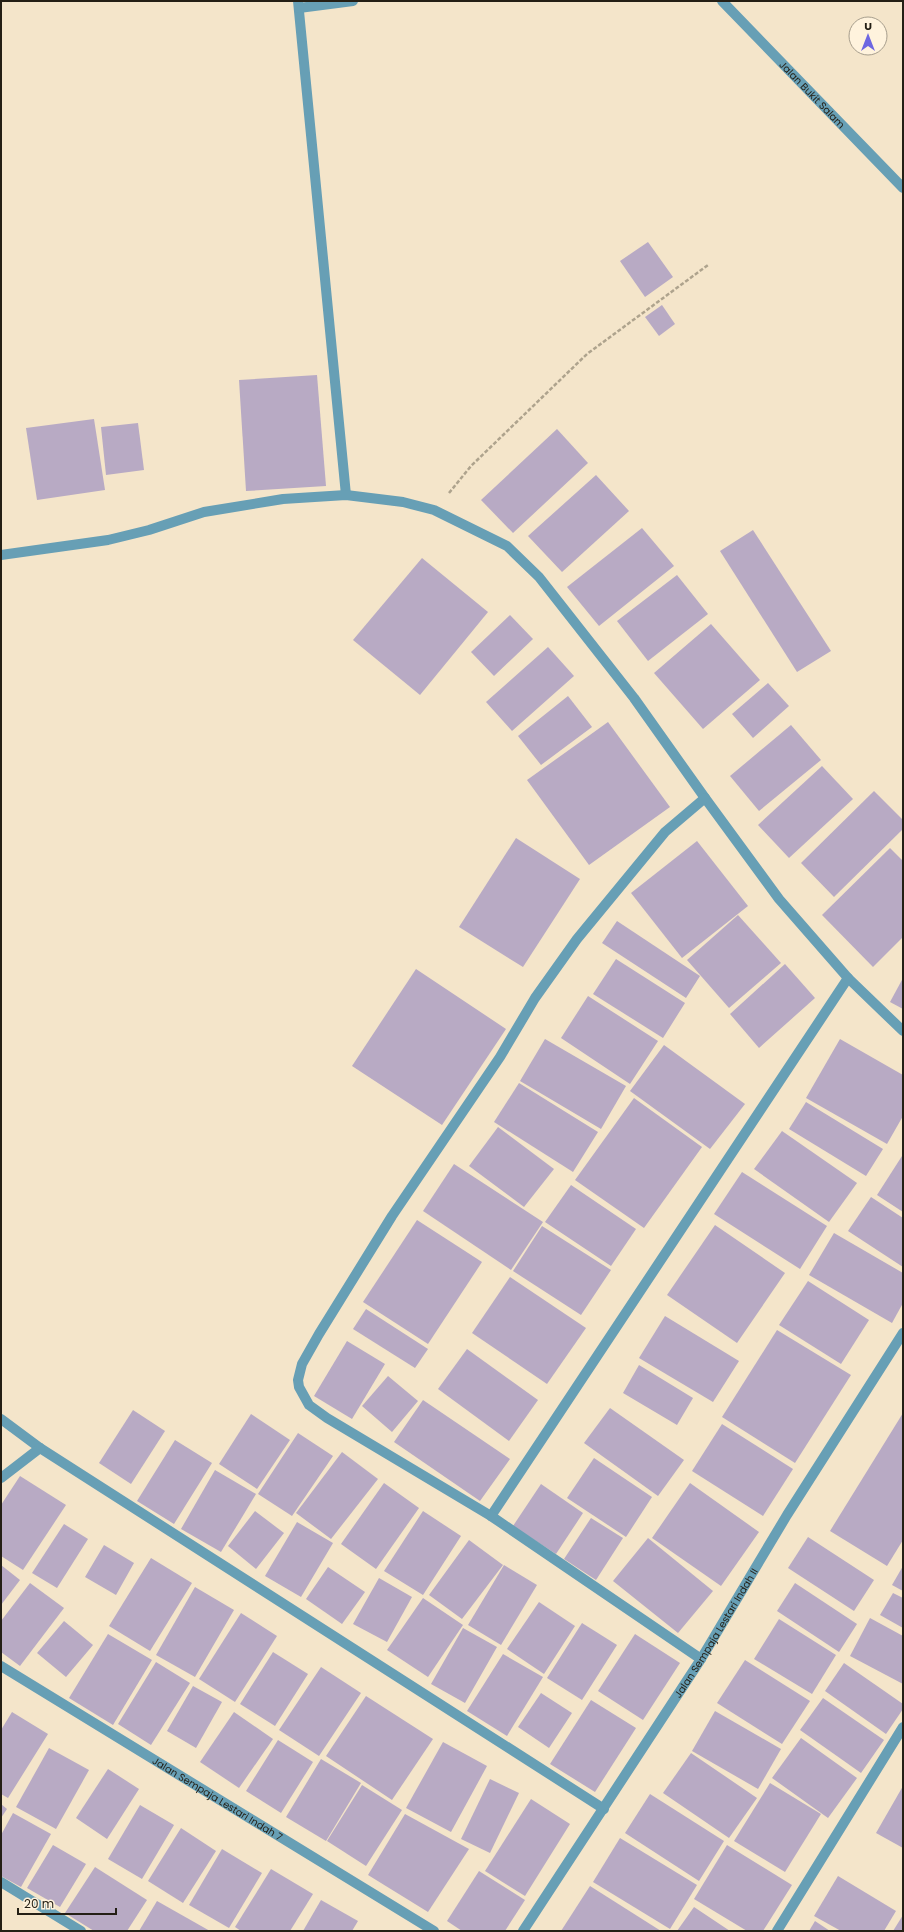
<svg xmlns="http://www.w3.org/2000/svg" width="904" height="1932" font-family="Poppins,sans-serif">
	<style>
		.building { fill: #b8aac4 }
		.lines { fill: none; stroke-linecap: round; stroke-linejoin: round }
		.path { stroke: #aea38d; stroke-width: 2.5; stroke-dasharray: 4 2; stroke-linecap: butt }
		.minor { stroke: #679fb5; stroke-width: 10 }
		.labels { text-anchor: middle; stroke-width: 3; stroke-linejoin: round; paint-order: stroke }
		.street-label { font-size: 10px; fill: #241f15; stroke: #fff3dd }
	</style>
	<rect width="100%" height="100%" fill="#f4e5ca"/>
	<!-- building -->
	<g class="building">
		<polygon points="648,242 673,277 645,297 620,261"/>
		<polygon points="662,305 675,324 659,336 645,317"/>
		<polygon points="317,375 326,486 246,491 239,380"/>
		<polygon points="94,419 105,490 37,500 26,428"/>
		<polygon points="138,423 144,470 106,475 101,427"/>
		<polygon points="557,429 588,463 513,533 481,500"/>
		<polygon points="596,475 629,511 562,572 528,536"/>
		<polygon points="642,528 674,566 599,626 567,587"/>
		<polygon points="753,530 831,651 797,672 720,551"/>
		<polygon points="422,558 488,612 420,695 353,640"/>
		<polygon points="677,575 708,614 648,661 617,621"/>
		<polygon points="510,615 533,639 494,676 471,652"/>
		<polygon points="711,624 760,680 703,729 654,673"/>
		<polygon points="548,647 574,676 512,731 486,702"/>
		<polygon points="768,683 789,706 753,738 732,714"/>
		<polygon points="568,696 592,727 541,765 518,736"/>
		<polygon points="608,722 670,807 589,865 527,780"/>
		<polygon points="791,725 821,760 759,811 730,776"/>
		<polygon points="822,766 853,799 789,858 758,825"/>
		<polygon points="874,791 903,820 903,829 834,897 801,863"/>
		<polygon points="516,838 580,879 523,967 459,927"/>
		<polygon points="697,841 748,906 682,958 631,893"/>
		<polygon points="890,848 903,861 903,937 873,967 822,915"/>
		<polygon points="738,915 781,963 729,1008 687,960"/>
		<polygon points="617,921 700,976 686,998 602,943"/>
		<polygon points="616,959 685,1003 663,1038 593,994"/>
		<polygon points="785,964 815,998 759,1048 730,1014"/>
		<polygon points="416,969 506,1029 442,1125 352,1066"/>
		<polygon points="903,978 903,1009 890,1002"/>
		<polygon points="588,996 658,1041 630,1084 561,1038"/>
		<polygon points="545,1039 626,1086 601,1129 520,1081"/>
		<polygon points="840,1039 903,1075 903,1116 887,1144 806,1098"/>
		<polygon points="664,1045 745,1104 710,1149 630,1091"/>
		<polygon points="519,1083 598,1132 573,1172 494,1122"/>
		<polygon points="634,1098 702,1147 644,1228 575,1180"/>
		<polygon points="806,1102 883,1149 866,1176 789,1129"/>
		<polygon points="498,1127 554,1169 524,1207 469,1166"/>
		<polygon points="782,1131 857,1183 829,1222 754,1169"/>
		<polygon points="902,1156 903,1157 903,1212 877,1195"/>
		<polygon points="454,1164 543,1222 511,1270 423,1211"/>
		<polygon points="742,1172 827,1226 800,1269 714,1214"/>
		<polygon points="571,1185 636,1229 611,1266 545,1222"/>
		<polygon points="871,1197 903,1218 903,1267 848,1231"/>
		<polygon points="417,1220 482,1262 428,1344 363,1302"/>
		<polygon points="715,1225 785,1273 737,1343 667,1295"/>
		<polygon points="542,1226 611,1270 581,1315 513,1271"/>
		<polygon points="834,1233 903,1273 903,1303 892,1323 809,1275"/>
		<polygon points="510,1277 586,1328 547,1384 472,1333"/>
		<polygon points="808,1281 869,1320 841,1364 779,1325"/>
		<polygon points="366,1309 428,1349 415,1368 353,1329"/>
		<polygon points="665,1316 739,1361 713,1402 639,1358"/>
		<polygon points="777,1330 851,1375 795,1463 722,1417"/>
		<polygon points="347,1341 385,1364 352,1419 314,1396"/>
		<polygon points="467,1349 538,1400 509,1441 438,1389"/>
		<polygon points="639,1365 693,1398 677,1425 623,1393"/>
		<polygon points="388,1376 418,1401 392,1432 362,1406"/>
		<polygon points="423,1400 510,1459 480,1501 394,1442"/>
		<polygon points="610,1408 684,1460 658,1496 584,1443"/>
		<polygon points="133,1410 165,1431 131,1484 99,1463"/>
		<polygon points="903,1413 903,1540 887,1566 830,1531"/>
		<polygon points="251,1414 290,1440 257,1489 219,1464"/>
		<polygon points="722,1424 793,1469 763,1516 692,1471"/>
		<polygon points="298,1433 333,1456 292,1516 258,1494"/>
		<polygon points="175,1440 212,1463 174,1524 137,1501"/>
		<polygon points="342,1452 378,1479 331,1539 296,1513"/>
		<polygon points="594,1458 652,1497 626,1537 567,1498"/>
		<polygon points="215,1470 256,1494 221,1552 181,1529"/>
		<polygon points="20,1476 66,1505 23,1570 1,1556 1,1505"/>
		<polygon points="384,1483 419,1508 376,1569 341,1544"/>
		<polygon points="690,1483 759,1532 721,1586 652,1538"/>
		<polygon points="541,1484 583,1513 556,1554 513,1526"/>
		<polygon points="255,1511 284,1533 256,1569 228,1546"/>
		<polygon points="423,1511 461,1536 423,1595 384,1571"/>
		<polygon points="591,1518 623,1538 596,1580 564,1559"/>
		<polygon points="297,1522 333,1543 301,1597 265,1576"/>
		<polygon points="64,1524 88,1539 57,1588 32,1573"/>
		<polygon points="808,1537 874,1580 854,1611 788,1568"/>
		<polygon points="648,1538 713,1591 678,1633 613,1581"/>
		<polygon points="469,1540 503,1565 462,1619 429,1595"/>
		<polygon points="104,1545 134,1563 116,1595 85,1577"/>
		<polygon points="151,1558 192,1583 150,1651 109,1626"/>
		<polygon points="1,1565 20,1580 1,1605"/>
		<polygon points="504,1565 537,1585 501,1645 468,1625"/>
		<polygon points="903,1566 903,1591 892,1585"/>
		<polygon points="328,1567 365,1592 342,1624 306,1599"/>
		<polygon points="379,1578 412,1597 387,1642 353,1624"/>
		<polygon points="30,1583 64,1608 20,1666 1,1652 1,1621"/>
		<polygon points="795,1583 857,1624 839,1652 777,1611"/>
		<polygon points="195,1587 234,1610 195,1677 156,1655"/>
		<polygon points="893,1593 903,1598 903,1628 880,1615"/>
		<polygon points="423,1598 463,1625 428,1677 387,1650"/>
		<polygon points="539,1602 575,1626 544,1674 507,1649"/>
		<polygon points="241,1613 277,1636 235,1702 199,1679"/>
		<polygon points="870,1618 903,1636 903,1684 850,1656"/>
		<polygon points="779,1619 836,1655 812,1694 754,1659"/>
		<polygon points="64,1621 93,1645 66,1677 37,1653"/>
		<polygon points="582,1623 617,1645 582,1700 547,1678"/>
		<polygon points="463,1628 497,1647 465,1703 431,1684"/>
		<polygon points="108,1634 152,1660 113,1725 69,1698"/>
		<polygon points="635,1634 680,1663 643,1720 598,1691"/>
		<polygon points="273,1652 308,1674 275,1726 240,1704"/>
		<polygon points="503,1654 543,1677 507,1736 467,1711"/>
		<polygon points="745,1660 810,1701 782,1744 717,1703"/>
		<polygon points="156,1662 190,1683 151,1745 118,1724"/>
		<polygon points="844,1663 903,1704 903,1709 886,1734 825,1691"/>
		<polygon points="321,1667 361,1693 319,1756 279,1730"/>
		<polygon points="193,1686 222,1702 196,1748 167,1731"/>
		<polygon points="541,1693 572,1713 549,1748 518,1727"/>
		<polygon points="366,1696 433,1739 392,1800 326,1756"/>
		<polygon points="823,1698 884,1740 861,1773 800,1730"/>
		<polygon points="591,1700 636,1728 595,1792 550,1764"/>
		<polygon points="715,1711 781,1749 758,1789 692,1751"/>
		<polygon points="12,1712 48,1734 8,1798 1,1794 1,1730"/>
		<polygon points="234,1712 273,1739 239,1788 200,1762"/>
		<polygon points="801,1738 857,1778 828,1818 772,1778"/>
		<polygon points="278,1740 313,1762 281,1813 246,1791"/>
		<polygon points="443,1742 487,1766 451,1832 406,1808"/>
		<polygon points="49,1748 89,1770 56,1829 16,1807"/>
		<polygon points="691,1753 757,1798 729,1838 663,1793"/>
		<polygon points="321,1759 361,1783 326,1841 286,1817"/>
		<polygon points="108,1769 139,1789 107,1839 76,1818"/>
		<polygon points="490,1779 519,1793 490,1853 461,1839"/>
		<polygon points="770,1783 821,1814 785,1872 734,1841"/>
		<polygon points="362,1785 402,1810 366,1866 327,1841"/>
		<polygon points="903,1786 903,1848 876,1833"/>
		<polygon points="650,1794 724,1841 699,1881 625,1833"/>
		<polygon points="531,1799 570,1824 525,1896 485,1871"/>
		<polygon points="1,1804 7,1809 1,1818"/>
		<polygon points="140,1805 174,1825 142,1879 108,1859"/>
		<polygon points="13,1813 51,1834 21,1887 1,1876 1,1835"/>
		<polygon points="405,1814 469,1849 428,1912 368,1875"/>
		<polygon points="181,1828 216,1851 183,1903 148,1881"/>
		<polygon points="620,1838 697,1885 670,1929 593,1882"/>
		<polygon points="53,1845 86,1864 60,1907 27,1888"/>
		<polygon points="727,1845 792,1885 763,1931 747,1931 694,1899"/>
		<polygon points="222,1849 262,1873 229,1928 189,1905"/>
		<polygon points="95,1867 147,1900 127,1931 94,1931 65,1913"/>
		<polygon points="271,1869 313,1894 290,1931 241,1931 235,1927"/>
		<polygon points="479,1871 525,1900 505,1931 462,1931 447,1921"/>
		<polygon points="838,1876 896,1911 884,1931 841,1931 814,1916"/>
		<polygon points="590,1886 661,1931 561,1931"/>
		<polygon points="321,1900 358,1921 352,1931 303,1931"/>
		<polygon points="157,1901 210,1931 139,1931"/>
		<polygon points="694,1907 730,1931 677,1931"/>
		<polygon points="903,1915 903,1931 893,1931"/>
		<polygon points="815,1921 830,1931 809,1931"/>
	</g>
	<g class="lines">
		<!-- path -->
		<polyline class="path" points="449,493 471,466 587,354 708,265"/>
		<!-- minor -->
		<g class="minor">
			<polyline points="298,1 346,495"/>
			<path id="s1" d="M722 1 903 188"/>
			<polyline points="299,8 353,1"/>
			<polyline points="1,555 108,540 149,530 204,512 283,499 346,495 403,502 434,510 507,546 539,577 634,698 705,798 779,899 848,978 903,1031"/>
			<polyline points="1,1419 40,1448 604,1809"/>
			<polyline points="1,1478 40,1448"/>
			<polyline points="491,1516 848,978"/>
			<polyline points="701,1659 491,1516 327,1418 309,1405 299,1387 298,1380 302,1364 319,1334 392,1216 500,1057 535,998 577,939 665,832 705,798"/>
			<path id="s2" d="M1 1666 434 1931"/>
			<polyline points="1,1882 81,1931"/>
			<path id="s3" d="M523 1931 701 1659 787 1515 903 1333"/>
			<polyline points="777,1931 903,1727"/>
		</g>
	</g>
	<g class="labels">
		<!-- street labels -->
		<g class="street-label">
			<text dy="4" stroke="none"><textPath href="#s1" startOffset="130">Jalan Bukit Salam</textPath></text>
			<text dy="4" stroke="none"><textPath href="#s3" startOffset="355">Jalan Sempaja Lestari Indah II</textPath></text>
			<text dy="4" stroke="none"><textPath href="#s2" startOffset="254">Jalan Sempaja Lestari Indah 7</textPath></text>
		</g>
	</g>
	<!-- border -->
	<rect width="904" height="1932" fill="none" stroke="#241f15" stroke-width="4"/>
	<!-- north arrow -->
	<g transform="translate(868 36)"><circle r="19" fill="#fff3dd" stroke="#a79e8d"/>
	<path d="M0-3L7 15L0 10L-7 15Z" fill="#6e67e1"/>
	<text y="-6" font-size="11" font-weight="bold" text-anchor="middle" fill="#241f15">U</text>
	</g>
	<!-- scale -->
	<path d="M18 1908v6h98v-6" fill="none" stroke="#241f15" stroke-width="2"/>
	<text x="24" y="1908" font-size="12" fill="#241f15" stroke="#fff3dd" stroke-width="3" paint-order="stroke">20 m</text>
</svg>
